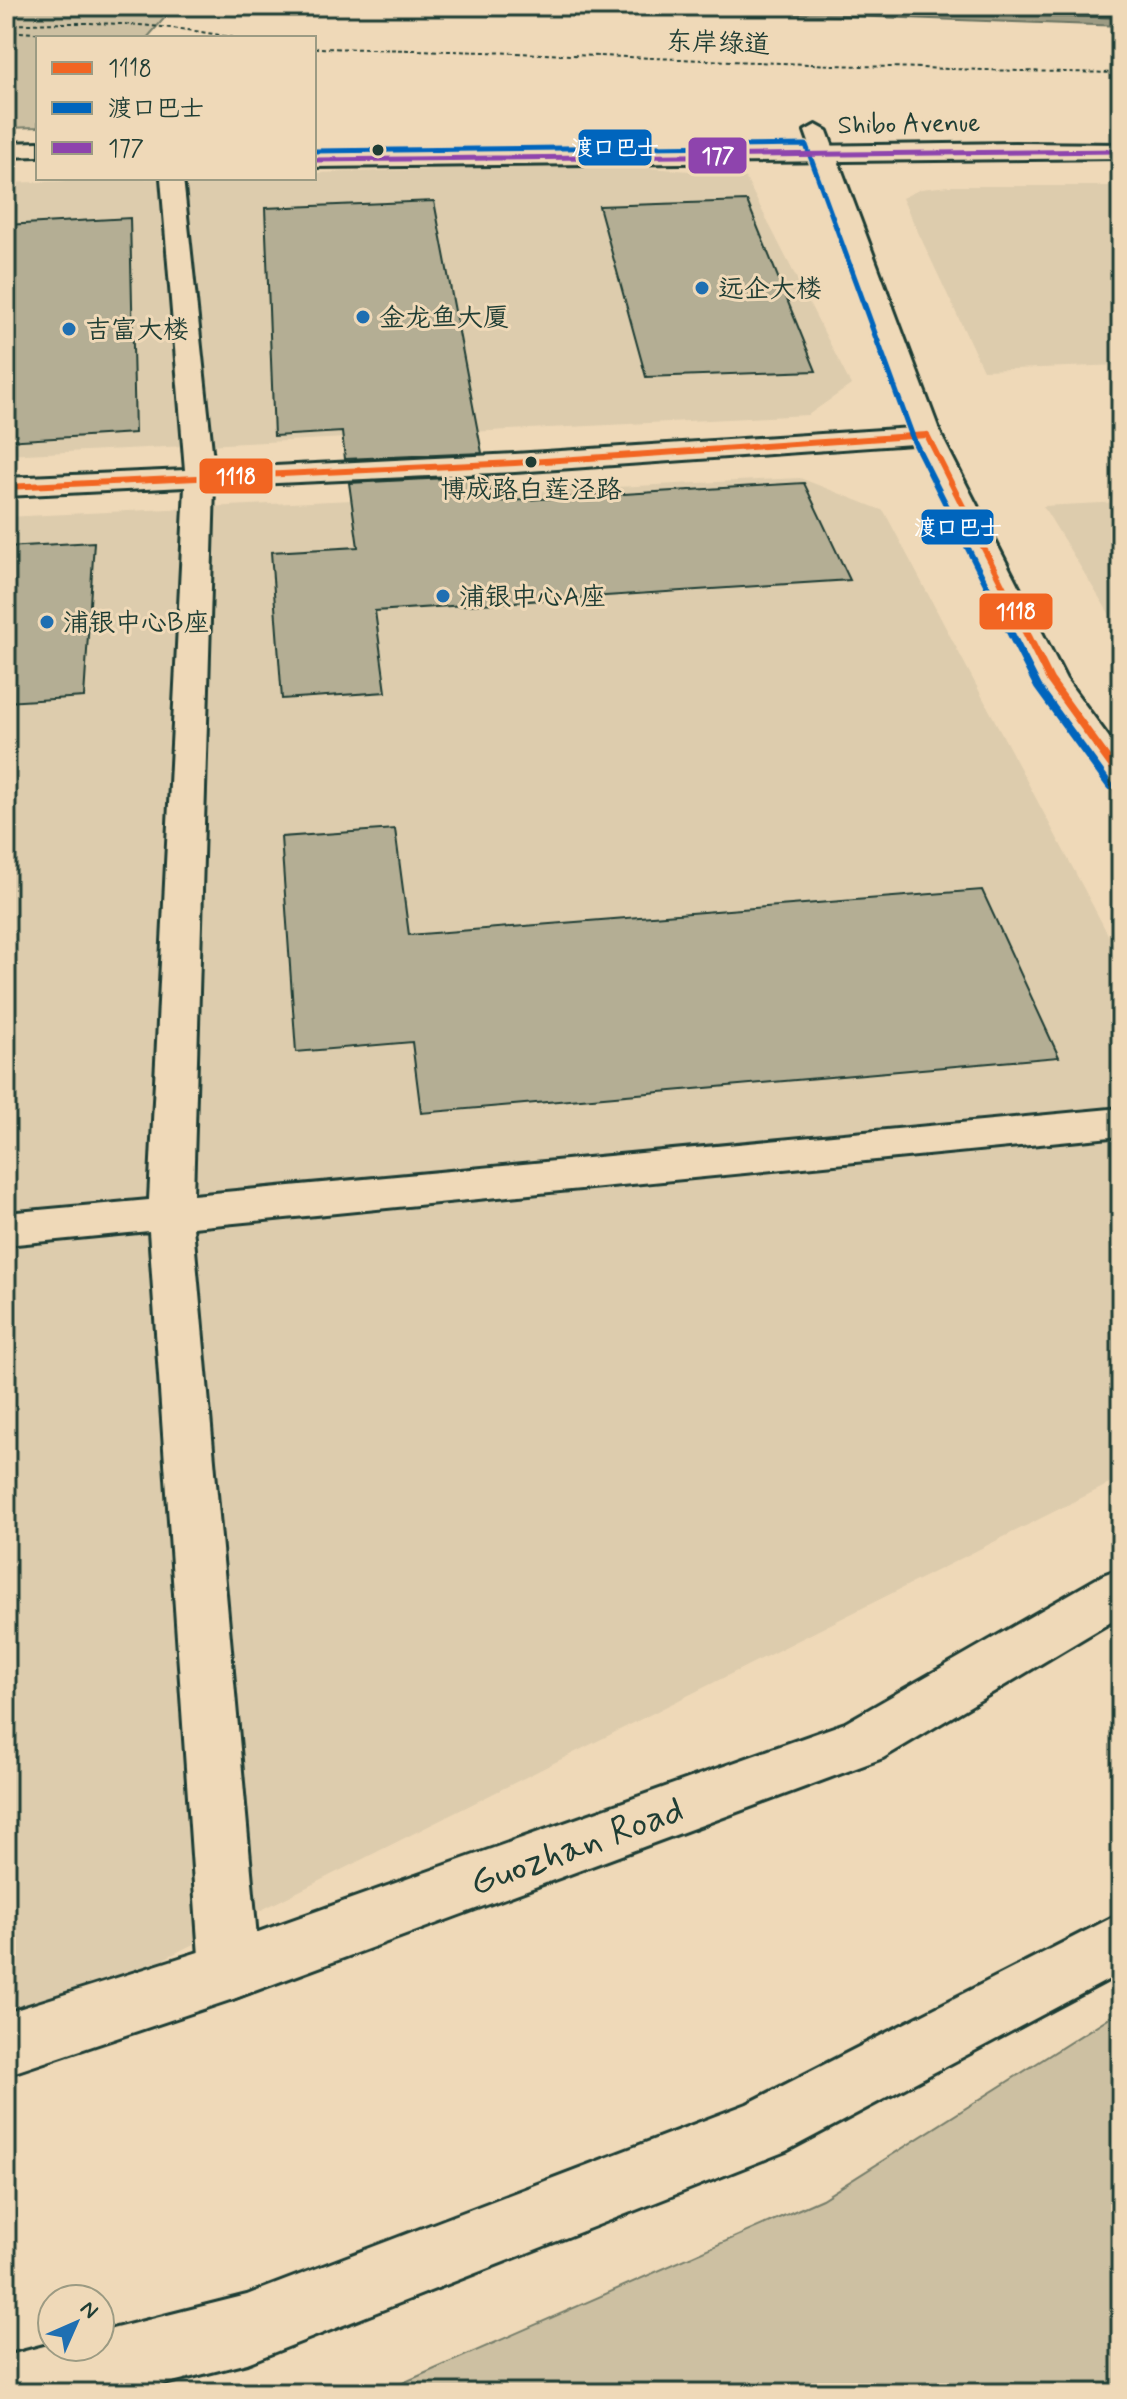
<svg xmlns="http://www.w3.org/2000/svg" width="1127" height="2399" font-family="Mynerve,'LXGW WenKai TC',sans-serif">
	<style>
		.built { fill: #ddccad }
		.green { fill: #cdc0a2; stroke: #767e6b; stroke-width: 2 }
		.water { fill: #9d9b83; stroke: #6b7563; stroke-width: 2 }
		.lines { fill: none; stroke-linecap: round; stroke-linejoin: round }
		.shore { stroke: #516354; stroke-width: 2 }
		.building { fill: #b4ae94; stroke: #1f3d34; stroke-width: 2 }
		.street-casing { stroke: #1f3d34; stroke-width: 6 }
		.secondary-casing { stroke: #1f3d34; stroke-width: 6 }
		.primary-casing { stroke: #1f3d34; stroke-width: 6 }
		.path { stroke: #1f3d34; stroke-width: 2; stroke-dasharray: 4 3; stroke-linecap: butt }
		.street { fill: #efd9b8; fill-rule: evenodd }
		.secondary { fill: #efd9b8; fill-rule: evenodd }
		.primary { fill: #efd9b8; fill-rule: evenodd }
		.bus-1-far1-casing { stroke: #efd9b8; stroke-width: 10 }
		.bus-1-casing { stroke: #efd9b8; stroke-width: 13 }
		.bus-2-far2-casing { stroke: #efd9b8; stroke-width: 8 }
		.bus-2-far1-casing { stroke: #efd9b8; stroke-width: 10 }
		.bus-2-casing { stroke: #efd9b8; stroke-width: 13 }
		.bus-3-casing { stroke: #efd9b8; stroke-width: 8 }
		.bus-1-far1 { stroke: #f26522; stroke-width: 6 }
		.bus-1 { stroke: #f26522; stroke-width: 8 }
		.bus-2-far2 { stroke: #0065bd; stroke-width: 5 }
		.bus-2-far1 { stroke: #0065bd; stroke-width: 6 }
		.bus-2 { stroke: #0065bd; stroke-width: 8 }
		.bus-3 { stroke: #8e44ad; stroke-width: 5 }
		.bus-dot { fill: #1f3d34; stroke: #efd9b8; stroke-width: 3 }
		.poi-dot { fill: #1f6fb2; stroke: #efd9b8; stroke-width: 3 }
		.labels { text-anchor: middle; stroke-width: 6; stroke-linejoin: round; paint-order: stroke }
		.far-street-label { font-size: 26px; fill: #1f3d34; stroke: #efd9b8 }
		.far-poi-label { font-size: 26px; fill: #1f3d34; stroke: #efd9b8; text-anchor: start }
		.far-bus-label { font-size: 26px; fill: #1f3d34; stroke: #efd9b8 }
		.near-street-label { font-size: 38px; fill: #1f3d34; stroke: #efd9b8 }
		.line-badge { stroke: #efd9b8; stroke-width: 3 }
		.badge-label { font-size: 22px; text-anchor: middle; font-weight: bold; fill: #fff }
	</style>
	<rect width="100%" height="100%" fill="#efd9b8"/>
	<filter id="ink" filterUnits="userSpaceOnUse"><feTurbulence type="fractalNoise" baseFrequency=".0125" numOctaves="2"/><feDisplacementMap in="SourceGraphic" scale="16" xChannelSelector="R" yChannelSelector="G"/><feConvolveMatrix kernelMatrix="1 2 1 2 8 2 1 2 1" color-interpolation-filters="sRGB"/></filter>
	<g filter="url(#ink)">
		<!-- built -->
		<g class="built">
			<polygon points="597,164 744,175 851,385 808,415 6,455 6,183 163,178 314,178 314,173"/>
			<polygon points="949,186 1121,186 1121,365 983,370 902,198 921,189"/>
			<polygon points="800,478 884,511 1121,959 1121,1478 106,1988 6,2009 6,517"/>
			<polygon points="1121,502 1121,633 1043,506"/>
		</g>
		<!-- green -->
		<g class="green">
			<polygon points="6,6 175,6 147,38 38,38 38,127 6,128"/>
			<polygon points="1121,2010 1121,2393 380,2393 822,2199"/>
		</g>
		<!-- water -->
		<polygon class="water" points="576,6 1121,6 1121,26"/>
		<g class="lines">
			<!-- shore -->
			<polyline class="shore" points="790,6 1121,18"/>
		</g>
		<!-- building -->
		<g class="building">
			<polygon points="434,201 482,453 345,459 342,432 274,436 265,208"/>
			<polygon points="747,201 816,371 646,377 599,206"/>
			<polygon points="130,218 135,433 6,441 6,225"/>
			<polygon points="487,476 492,502 804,483 850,580 375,611 386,692 282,699 271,552 358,547 349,483"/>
			<polygon points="94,542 84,697 6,702 6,547"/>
			<polygon points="395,829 409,935 982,890 1059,1057 421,1113 412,1042 296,1052 281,837"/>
		</g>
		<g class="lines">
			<!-- street casing -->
			<g class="street-casing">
				<polygon id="street" points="161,178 183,178 214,469 515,454 927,427 937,429 941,435 937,441 927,443 515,472 214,486 193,1195 1121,1108 1121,1136 193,1227 260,1971 251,1992 230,2000 209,1992 200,1971 149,1231 6,1245 6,1213 149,1200 185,487 6,496 6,478 185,470"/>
			</g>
			<!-- secondary casing -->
			<g class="secondary-casing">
				<g id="secondary">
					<polygon points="816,125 827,131 941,435 1066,679 1121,754 1121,789 1109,785 1033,680 913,435 805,131"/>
					<polygon points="1121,1568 1121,1616 883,1758 230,2000 6,2075 6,2013 230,1942 845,1723 1103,1575"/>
					<polygon points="1121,1913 1121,1973 786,2151 247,2363 129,2393 6,2393 6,2356 52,2344 52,2347 100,2347 100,2332 247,2295 747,2104"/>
				</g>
			</g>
			<!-- primary casing -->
			<g class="primary-casing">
				<g id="primary">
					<polygon points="38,142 38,156 6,157 6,143"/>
					<polygon points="1015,143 1121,144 1121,158 314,167 314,153"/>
				</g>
			</g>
			<!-- path -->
			<g class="path">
				<path d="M6 25C83 21 158 22 234 38"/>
				<polyline points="6,31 103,38"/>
				<path d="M314 48C583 52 852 69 1121 73"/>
			</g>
			<!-- street -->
			<use href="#street" class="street"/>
			<!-- secondary -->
			<use href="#secondary" class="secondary"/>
			<!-- primary -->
			<use href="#primary" class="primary"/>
			<!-- bus-1-far1 casing -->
			<g class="bus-1-far1-casing">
				<g id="bus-1-far1">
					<polyline points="927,435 1017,614"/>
					<polyline points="6,487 515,463 927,435"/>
				</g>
			</g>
			<!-- bus-1 casing -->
			<g class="bus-1-casing">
				<polyline id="bus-1" points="1016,612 1050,680 1121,778"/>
			</g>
			<!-- bus-2-far2 casing -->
			<g class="bus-2-far2-casing">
				<polyline id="bus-2-far2" points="314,151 806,145 851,268"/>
			</g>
			<!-- bus-2-far1 casing -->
			<g class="bus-2-far1-casing">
				<polyline id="bus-2-far1" points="850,266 914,441 1001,614"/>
			</g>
			<!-- bus-2 casing -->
			<g class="bus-2-casing">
				<polyline id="bus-2" points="1000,612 1038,687 1110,786"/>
			</g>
			<!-- bus-3 casing -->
			<g class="bus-3-casing">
				<polyline id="bus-3" points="314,160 1121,151"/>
			</g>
			<!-- bus-1-far1 -->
			<use href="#bus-1-far1" class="bus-1-far1"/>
			<!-- bus-1 -->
			<use href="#bus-1" class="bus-1"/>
			<!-- bus-2-far2 -->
			<use href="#bus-2-far2" class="bus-2-far2"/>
			<!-- bus-2-far1 -->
			<use href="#bus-2-far1" class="bus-2-far1"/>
			<!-- bus-2 -->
			<use href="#bus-2" class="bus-2"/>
			<!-- bus-3 -->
			<use href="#bus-3" class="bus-3"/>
		</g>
	</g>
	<!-- markers -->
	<g class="bus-dot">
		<circle cx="378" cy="150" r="7"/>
		<circle cx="531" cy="462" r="7"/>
	</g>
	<g class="poi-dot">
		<circle cx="702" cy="288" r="8"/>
		<circle cx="363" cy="317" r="8"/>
		<circle cx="69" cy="329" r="8"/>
		<circle cx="443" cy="596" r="8"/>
		<circle cx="47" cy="622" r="8"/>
	</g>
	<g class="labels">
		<!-- far-street labels -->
		<g class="far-street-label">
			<text transform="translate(718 42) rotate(2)" y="9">东岸绿道</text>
			<text transform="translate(909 123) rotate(-1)" y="9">Shibo Avenue</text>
		</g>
		<!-- far-poi labels -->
		<g class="far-poi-label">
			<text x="718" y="297">远企大楼</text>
			<text x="379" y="326">金龙鱼大厦</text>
			<text x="85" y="338">吉富大楼</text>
			<text x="459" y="605">浦银中心A座</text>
			<text x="63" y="631">浦银中心B座</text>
		</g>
		<!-- far-bus labels -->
		<g class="far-bus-label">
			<text x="531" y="498">博成路白莲泾路</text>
		</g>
		<!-- near-street labels -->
		<g class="near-street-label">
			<text transform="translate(576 1845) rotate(-20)" y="13">Guozhan Road</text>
		</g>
	</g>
	<g class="line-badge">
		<rect x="577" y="128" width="76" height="39" rx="8" fill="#0065bd"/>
		<rect x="687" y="136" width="61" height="39" rx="8" fill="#8e44ad"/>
		<rect x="198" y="457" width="76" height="38" rx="8" fill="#f26522"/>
		<rect x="920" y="508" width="75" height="38" rx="8" fill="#0065bd"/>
		<rect x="978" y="592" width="76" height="39" rx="8" fill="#f26522"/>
	</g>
	<g class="badge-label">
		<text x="615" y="155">渡口巴士</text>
		<text x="718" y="163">177</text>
		<text x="236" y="484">1118</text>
		<text x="958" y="535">渡口巴士</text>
		<text x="1016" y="619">1118</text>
	</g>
	<!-- margin -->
	<rect width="1127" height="2399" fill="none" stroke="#efd9b8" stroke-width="32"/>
	<rect x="16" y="16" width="1095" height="2367" fill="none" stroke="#1f3d34" stroke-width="3" filter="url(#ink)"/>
	<!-- legend -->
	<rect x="36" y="36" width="280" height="144" fill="#efd9b8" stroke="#9c9b83" stroke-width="2"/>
	<rect x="52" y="62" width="40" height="12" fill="#f26522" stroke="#9c9b83" stroke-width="2"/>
	<text x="108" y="76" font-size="24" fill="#1f3d34">1118</text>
	<rect x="52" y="102" width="40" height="12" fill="#0065bd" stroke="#9c9b83" stroke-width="2"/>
	<text x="108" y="116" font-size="24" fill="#1f3d34">渡口巴士</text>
	<rect x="52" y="142" width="40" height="12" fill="#8e44ad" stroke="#9c9b83" stroke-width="2"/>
	<text x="108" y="156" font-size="24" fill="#1f3d34">177</text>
	<!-- north arrow -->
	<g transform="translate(76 2323) rotate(45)"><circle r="38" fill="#efd9b8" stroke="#9c9b83" stroke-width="2"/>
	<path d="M0-6L14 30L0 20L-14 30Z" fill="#1f6fb2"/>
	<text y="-12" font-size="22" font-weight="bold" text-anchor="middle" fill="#1f3d34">N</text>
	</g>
</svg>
